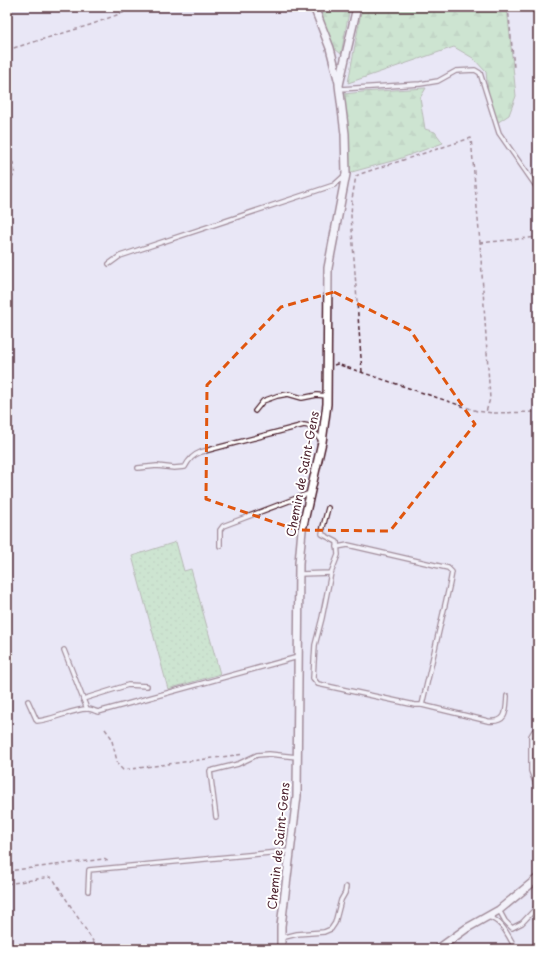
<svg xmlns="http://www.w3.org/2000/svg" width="545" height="956" font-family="'Playpen Sans',sans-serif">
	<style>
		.grass { fill: url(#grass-dots); stroke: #7a8068 }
		.forest { fill: url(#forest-firs); stroke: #7a8068 }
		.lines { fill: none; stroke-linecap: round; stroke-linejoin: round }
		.lane-casing { stroke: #4a1f2b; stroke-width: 6 }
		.street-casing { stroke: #4a1f2b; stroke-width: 10 }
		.path { stroke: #4a1f2b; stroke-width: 1.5; stroke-dasharray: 4 3; stroke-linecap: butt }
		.lane { stroke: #fff; stroke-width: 3.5 }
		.street { stroke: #fff; stroke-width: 7 }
		.marked { fill: none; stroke: #e0560e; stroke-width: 3; stroke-dasharray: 8 5; stroke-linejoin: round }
		.labels { text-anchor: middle; stroke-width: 4; stroke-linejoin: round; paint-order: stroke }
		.street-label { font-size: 12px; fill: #4a1f2b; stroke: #fff }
	</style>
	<defs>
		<pattern id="grass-dots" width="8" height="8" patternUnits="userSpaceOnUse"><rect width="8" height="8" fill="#aae0a4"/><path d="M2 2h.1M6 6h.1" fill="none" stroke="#94c08d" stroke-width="1.8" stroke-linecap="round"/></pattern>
		<pattern id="forest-firs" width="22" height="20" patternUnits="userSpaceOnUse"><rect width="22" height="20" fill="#aae0a4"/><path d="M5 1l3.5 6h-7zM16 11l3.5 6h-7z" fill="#94c08d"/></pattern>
	</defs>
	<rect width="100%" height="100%" fill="#e9e7f6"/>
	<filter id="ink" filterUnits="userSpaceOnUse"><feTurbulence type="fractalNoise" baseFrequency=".025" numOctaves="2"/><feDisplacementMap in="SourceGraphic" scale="8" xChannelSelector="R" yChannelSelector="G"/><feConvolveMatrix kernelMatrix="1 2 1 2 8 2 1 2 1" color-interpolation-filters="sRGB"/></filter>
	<g filter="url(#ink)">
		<!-- grass -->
		<polygon class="grass" points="176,542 184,571 191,569 220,674 168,689 132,556"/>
		<!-- forest -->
		<g class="forest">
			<polygon points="318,7 350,7 341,54 334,48"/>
			<polygon points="362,7 507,7 516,96 509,115 497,123 488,92 486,72 473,58 454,47 348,83"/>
			<polygon points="426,88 420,98 425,129 435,132 443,143 396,160 348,173 344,94 362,92"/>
		</g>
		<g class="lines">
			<!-- lane casing -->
			<g class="lane-casing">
				<g id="lane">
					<polyline points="340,89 420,84 438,81 456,71 475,70 480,73 499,133 538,189"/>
					<polyline points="109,264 120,256 334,185 345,175"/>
					<polyline points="255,411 263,401 277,396 288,394 302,398 317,395 327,396"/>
					<path d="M138 468 157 466 174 468 185 467C189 459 193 455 201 452L304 425 309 426 322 441"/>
					<polyline points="220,546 220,530 223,526 310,493"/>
					<polyline points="331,573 322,618 315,645 313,678 318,684 415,705 422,705 450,583 452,572 448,568 348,545 337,547"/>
					<polyline points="299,574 331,573 338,555 337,542 322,534 323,527 328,508"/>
					<polyline points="64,650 87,709"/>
					<polyline points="83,699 128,685 147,686"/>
					<path d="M28 701 37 721C53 720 75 708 88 709 91 709 95 711 98 712L298 657"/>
					<path d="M422 705 488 721C507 723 506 712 507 696"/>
					<polyline points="538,731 534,731 531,736 531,771 538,790"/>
					<polyline points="216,817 210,771 238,764 257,755 269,754 297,757"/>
					<polyline points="88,891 89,870 290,851"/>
					<polyline points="499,910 505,921 512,928 522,923 538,906"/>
					<path d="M488 917C503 921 508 936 516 949"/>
					<polyline points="281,938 297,934 324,932 331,929 335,923 341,900 345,893 346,887"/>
				</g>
			</g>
			<!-- street casing -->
			<g class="street-casing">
				<g id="street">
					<polyline points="314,7 330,48 339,83"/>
					<polyline points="281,949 281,926 297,796 299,563 302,530 322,442 327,404 328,268 346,174 345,134 339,85 357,7"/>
					<polyline points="438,949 467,928 499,910 538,878"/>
				</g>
			</g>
			<!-- path -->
			<g class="path">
				<polyline points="508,7 514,67"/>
				<polyline points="7,50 90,25 138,7"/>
				<path d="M7 149C12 161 21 174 7 182"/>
				<polyline points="480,243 538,237"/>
				<polyline points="334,365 337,364 477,411 493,413 538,412"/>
				<polyline points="362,372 351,216 352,199 356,176 360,174 471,138 480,243 490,399 486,412"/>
				<polyline points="105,729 111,737 118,765 123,770 244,754"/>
				<polyline points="7,871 104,859 109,862"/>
				<polyline points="7,884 50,877 54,880 98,949"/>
			</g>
			<!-- lane -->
			<use href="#lane" class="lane"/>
			<!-- street -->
			<use href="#street" class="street"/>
		</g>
	</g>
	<!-- marked area -->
	<path d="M0 0H545V956H0ZM334 292 410 330 475 424 390 531 297 530 206 499 207 385 281 307Z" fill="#e9e7f6" fill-opacity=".55" fill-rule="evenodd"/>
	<path class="marked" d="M334 292 410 330 475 424 390 531 297 530 206 499 207 385 281 307Z"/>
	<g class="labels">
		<!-- street labels -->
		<g class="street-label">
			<text transform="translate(303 474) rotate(-79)" y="4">Chemin de Saint-Gens</text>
			<text transform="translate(279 846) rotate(-84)" y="4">Chemin de Saint-Gens</text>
		</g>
	</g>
	<!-- margin -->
	<rect width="545" height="956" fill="none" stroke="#fff" stroke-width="24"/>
	<rect x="12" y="12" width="521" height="932" fill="none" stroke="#4a1f2b" stroke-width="1.5" filter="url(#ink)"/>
</svg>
